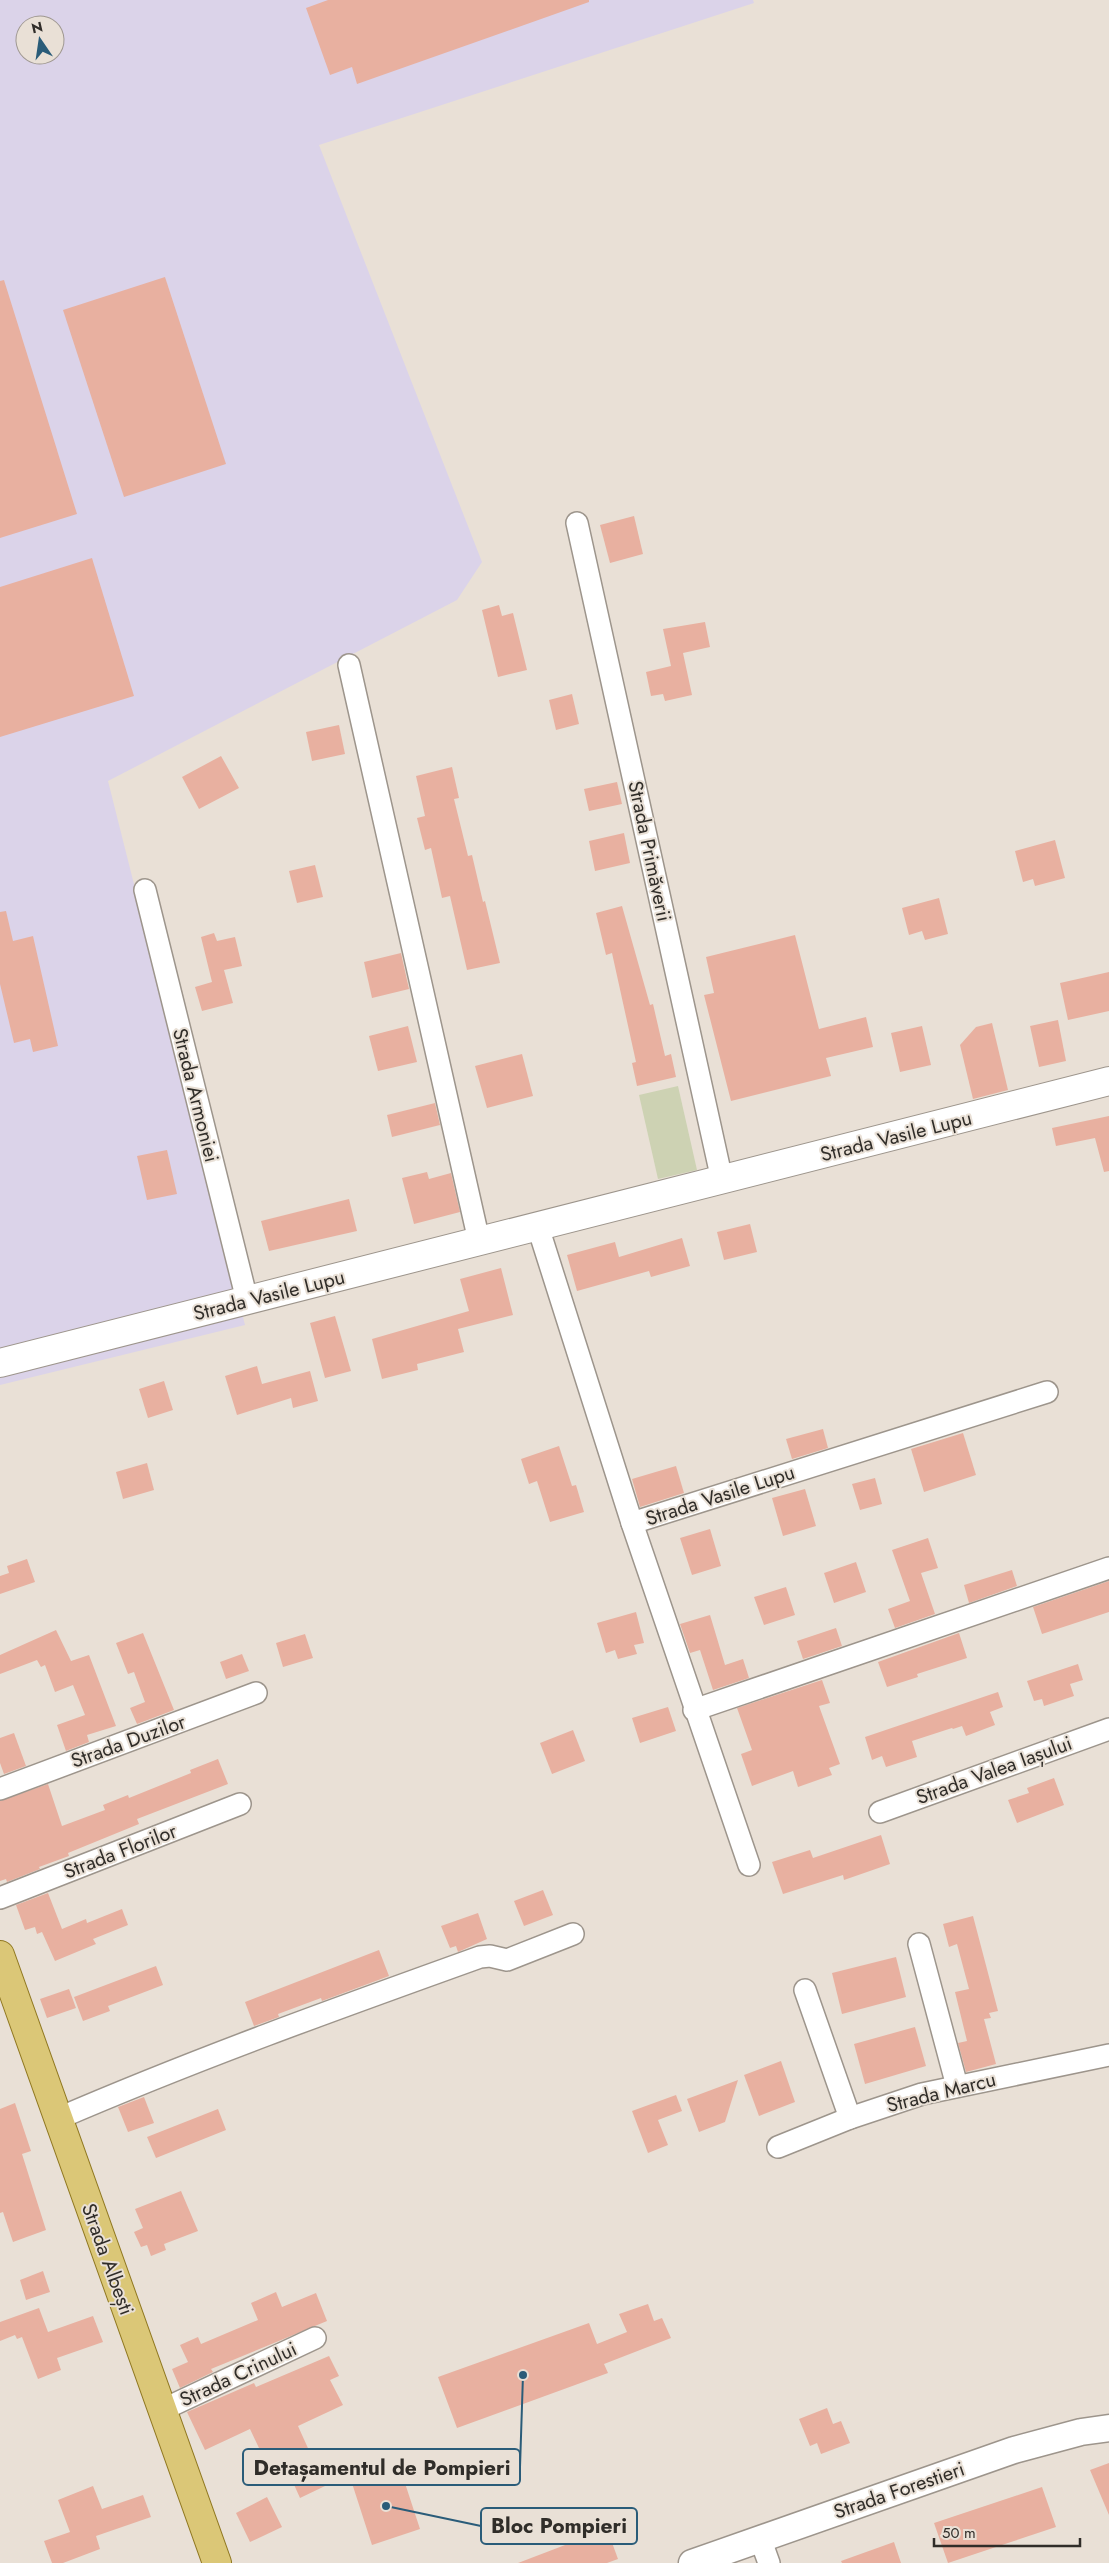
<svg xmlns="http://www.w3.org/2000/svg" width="1109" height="2563" font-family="Jost,sans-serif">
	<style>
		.industrial { fill: #dbd3e9; fill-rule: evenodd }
		.green { fill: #cdd2b3 }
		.building { fill: #e8b0a0 }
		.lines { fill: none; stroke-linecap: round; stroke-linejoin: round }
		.minor-casing { stroke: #9d958c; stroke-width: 24 }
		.tertiary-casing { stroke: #9d958c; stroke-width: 29 }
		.secondary-casing { stroke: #9d958c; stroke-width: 30 }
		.primary-casing { stroke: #907821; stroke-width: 30 }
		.minor { stroke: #fff; stroke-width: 21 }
		.tertiary { stroke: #fff; stroke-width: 26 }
		.secondary { stroke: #fff; stroke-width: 28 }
		.primary { stroke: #dbc777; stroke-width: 28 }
		.labels { text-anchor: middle; stroke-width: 4; stroke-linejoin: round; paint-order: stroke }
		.street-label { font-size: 20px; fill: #302d29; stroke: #e9e0d6 }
		.leader { fill: none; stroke: #2a5c79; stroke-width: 2 }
		.callout-dot { fill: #2a5c79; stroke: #e9e0d6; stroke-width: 2 }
		.callout { fill: #e9e0d6; stroke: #2a5c79; stroke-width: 2 }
		.callout-label { font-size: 21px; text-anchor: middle; font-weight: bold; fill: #302d29 }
	</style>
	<rect width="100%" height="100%" fill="#e9e0d6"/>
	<!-- industrial -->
	<path class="industrial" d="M0 0H753L754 3 319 145 482 562 457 600 108 781 245 1325 0 1385ZM25 25H55V55H25Z"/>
	<!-- green -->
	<polygon class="green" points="678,1086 697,1170 658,1179 639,1095"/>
	<!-- building -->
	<g class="building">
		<polygon points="328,0 589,0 589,2 357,84 352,67 330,75 306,8"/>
		<polygon points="165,277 226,464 124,497 63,310"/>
		<polygon points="4,280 77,514 0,538 0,281"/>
		<polygon points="634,516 643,554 610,563 600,525"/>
		<polygon points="92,558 134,696 0,737 0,587"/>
		<polygon points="499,605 502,616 513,613 527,670 498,677 482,610"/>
		<polygon points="705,622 710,647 683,653 692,695 665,701 663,694 651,696 646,672 671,666 663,629"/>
		<polygon points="572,694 579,724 556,730 549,700"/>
		<polygon points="339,725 345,754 312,761 306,732"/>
		<polygon points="221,756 239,788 199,809 182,777"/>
		<polygon points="452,767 459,798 454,799 468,856 472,855 483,902 485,901 500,963 467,970 450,896 442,898 431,848 425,850 417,818 425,816 416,776"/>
		<polygon points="617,782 622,804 589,811 584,789"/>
		<polygon points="624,833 630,863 595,871 589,841"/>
		<polygon points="1055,840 1065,878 1035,886 1033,879 1023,882 1015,851"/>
		<polygon points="315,865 323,897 297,903 289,871"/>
		<polygon points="939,898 948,934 925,940 922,931 909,935 902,908"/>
		<polygon points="622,906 650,1005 653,1004 665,1056 671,1054 676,1077 637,1086 632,1063 636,1062 612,953 606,955 596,913"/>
		<polygon points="6,911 13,941 33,936 58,1046 33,1052 30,1039 14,1043 0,984 0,912"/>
		<polygon points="214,933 217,941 235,937 242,966 224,970 233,1003 202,1011 195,987 212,982 201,937"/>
		<polygon points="795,935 819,1029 866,1017 873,1047 826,1058 831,1076 731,1101 704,995 714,993 706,957"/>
		<polygon points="401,953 409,989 372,998 364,962"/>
		<polygon points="1109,972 1109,1011 1068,1020 1060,983"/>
		<polygon points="1058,1020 1066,1061 1039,1067 1030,1026"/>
		<polygon points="992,1023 1008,1090 973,1099 960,1045 976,1027"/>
		<polygon points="408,1026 417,1062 378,1071 369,1036"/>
		<polygon points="922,1026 931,1065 900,1072 891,1033"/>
		<polygon points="522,1054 533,1096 487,1108 475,1066"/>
		<polygon points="435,1103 440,1125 392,1137 387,1115"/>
		<polygon points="1109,1116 1109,1171 1104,1172 1095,1138 1056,1146 1052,1128"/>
		<polygon points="167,1150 177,1194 147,1200 137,1156"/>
		<polygon points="427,1172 429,1179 451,1173 460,1212 414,1224 402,1178"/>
		<polygon points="349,1199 357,1231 269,1251 261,1221"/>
		<polygon points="750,1224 757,1252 724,1260 717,1232"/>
		<polygon points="682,1238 690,1266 651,1277 649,1271 577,1291 567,1255 615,1242 619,1257"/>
		<polygon points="501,1268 513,1315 458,1329 464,1352 417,1364 418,1370 382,1379 372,1339 469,1311 460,1279"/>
		<polygon points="335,1316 351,1371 325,1378 310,1323"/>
		<polygon points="257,1366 262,1384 310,1371 318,1401 293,1408 291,1398 237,1415 225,1376"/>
		<polygon points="164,1381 173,1410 148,1418 139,1389"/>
		<polygon points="823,1429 828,1448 792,1459 786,1439"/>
		<polygon points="963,1433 976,1475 924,1492 911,1449"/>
		<polygon points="559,1446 572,1486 576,1485 584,1512 550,1522 537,1481 529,1484 521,1459"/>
		<polygon points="147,1463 154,1490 123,1499 116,1472"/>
		<polygon points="676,1466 684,1493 640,1507 632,1479"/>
		<polygon points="875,1478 882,1504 860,1510 852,1484"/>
		<polygon points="805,1489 816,1526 783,1536 772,1498"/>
		<polygon points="710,1529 721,1566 692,1575 680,1538"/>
		<polygon points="928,1538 938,1568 921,1573 935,1614 895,1628 888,1609 910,1601 892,1550"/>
		<polygon points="27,1559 35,1582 0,1594 0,1576 9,1573 7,1566"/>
		<polygon points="856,1562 866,1592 834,1603 824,1573"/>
		<polygon points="1012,1570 1017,1586 969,1603 964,1585"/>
		<polygon points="1109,1581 1109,1612 1042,1634 1033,1607"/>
		<polygon points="786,1587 795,1615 764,1625 754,1597"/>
		<polygon points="636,1612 644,1643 634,1645 637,1654 618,1659 615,1650 606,1653 597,1623"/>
		<polygon points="710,1615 725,1665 743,1659 749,1678 713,1690 700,1650 690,1653 680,1624"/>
		<polygon points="836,1628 842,1646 803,1659 797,1641"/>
		<polygon points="56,1630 71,1661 89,1655 116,1726 87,1735 89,1742 66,1751 57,1725 85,1715 73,1685 55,1692 45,1665 41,1667 37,1660 0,1674 0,1655"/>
		<polygon points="143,1633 174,1710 137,1724 130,1708 145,1702 134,1672 128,1674 116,1643"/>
		<polygon points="959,1633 967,1658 917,1674 918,1677 887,1687 878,1662"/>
		<polygon points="305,1634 313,1658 283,1667 276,1643"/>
		<polygon points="242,1654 249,1671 226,1679 220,1662"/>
		<polygon points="1078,1664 1083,1680 1070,1684 1074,1696 1044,1706 1042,1699 1034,1701 1027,1681"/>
		<polygon points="822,1680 830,1703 819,1706 840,1764 829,1768 832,1775 798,1787 793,1771 752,1786 741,1754 752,1750 737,1708"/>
		<polygon points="998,1692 1003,1707 990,1712 995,1725 966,1736 962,1726 953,1729 952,1728 912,1741 917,1757 886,1767 882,1756 872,1760 865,1737"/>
		<polygon points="668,1707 676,1731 640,1743 632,1718"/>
		<polygon points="573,1730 585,1761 552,1774 540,1743"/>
		<polygon points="14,1733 26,1766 4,1774 0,1763 0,1738"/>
		<polygon points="218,1759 228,1784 137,1819 139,1824 68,1853 69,1856 39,1867 40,1869 7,1882 6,1879 0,1881 0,1801 48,1784 62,1826 105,1810 103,1805 128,1795 129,1798 191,1773 190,1770"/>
		<polygon points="1054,1778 1064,1805 1017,1823 1008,1800 1029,1793 1027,1788"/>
		<polygon points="881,1835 890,1864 844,1880 843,1875 783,1894 772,1862 810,1850 813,1858"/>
		<polygon points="543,1890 553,1915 524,1926 514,1901"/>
		<polygon points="48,1893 62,1929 86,1919 87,1923 122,1909 128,1925 93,1939 96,1944 55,1961 42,1932 37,1934 35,1927 25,1930 16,1905"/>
		<polygon points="478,1913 487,1939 458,1952 456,1946 450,1948 441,1926"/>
		<polygon points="973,1916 998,2011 989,2013 991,2018 984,2019 996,2064 966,2072 958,2043 967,2041 955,1992 969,1989 957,1944 949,1947 943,1924"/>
		<polygon points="379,1950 389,1976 322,2001 321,1998 278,2014 279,2017 254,2026 245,2002"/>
		<polygon points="896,1957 906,1997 842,2014 832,1973"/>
		<polygon points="156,1966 163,1985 108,2006 110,2011 83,2021 74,1997"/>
		<polygon points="69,1989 76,2008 47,2018 40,1999"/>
		<polygon points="915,2027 926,2066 865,2084 854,2044"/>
		<polygon points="781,2061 795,2102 759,2116 744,2075"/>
		<polygon points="738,2080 725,2122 699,2132 687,2099"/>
		<polygon points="676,2095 682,2111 658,2120 668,2145 648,2153 632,2111"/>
		<polygon points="144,2097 154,2123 128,2132 118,2107"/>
		<polygon points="15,2103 31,2151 22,2154 46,2230 13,2242 3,2212 0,2213 0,2109"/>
		<polygon points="218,2109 226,2130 156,2158 147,2137"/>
		<polygon points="181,2191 198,2231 164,2244 166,2250 151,2256 147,2245 141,2247 134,2232 143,2228 135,2209"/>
		<polygon points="43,2271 50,2292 26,2300 20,2280"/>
		<polygon points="276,2292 282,2307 316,2293 327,2321 211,2369 213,2372 180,2388 172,2369 188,2362 180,2345 198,2337 201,2344 258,2320 251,2303"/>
		<polygon points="648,2304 654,2321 662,2318 671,2338 604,2364 608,2373 457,2428 438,2377 589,2323 597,2344 627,2332 619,2314"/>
		<polygon points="39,2308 48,2332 93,2316 103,2342 57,2358 61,2370 38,2379 22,2337 17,2339 15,2335 0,2341 0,2322"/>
		<polygon points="329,2356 339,2376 330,2380 343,2405 298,2426 325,2486 300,2498 283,2460 268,2467 250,2429 205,2450 187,2412 254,2383 256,2387"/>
		<polygon points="827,2408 833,2424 841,2421 850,2443 821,2454 817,2443 810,2446 799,2419"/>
		<polygon points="1109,2463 1109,2515 1090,2470"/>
		<polygon points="401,2471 420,2529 372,2545 350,2477 364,2473 367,2482"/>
		<polygon points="93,2486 102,2509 143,2495 151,2517 96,2536 100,2549 63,2563 52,2563 44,2541 70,2532 58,2500"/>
		<polygon points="1042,2487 1056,2527 948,2563 934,2523"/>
		<polygon points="267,2497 282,2527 250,2542 236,2513"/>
		<polygon points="607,2529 618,2559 607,2563 518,2563"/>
		<polygon points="894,2542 901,2563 842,2563 841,2561"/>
	</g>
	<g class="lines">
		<!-- minor casing -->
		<g class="minor-casing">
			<g id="minor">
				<polyline points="577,523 722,1180"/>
				<polyline points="349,665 479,1241"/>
				<polyline points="145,890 247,1300"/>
				<polyline points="538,1227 632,1523 749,1865"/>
				<polyline points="632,1523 1047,1392"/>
				<polyline points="694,1710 1109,1568"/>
				<polyline points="0,1789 256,1693"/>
				<polyline points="880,1812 1109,1729"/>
				<polyline points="0,1898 240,1804"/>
				<polyline points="919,1944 957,2086"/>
				<polyline points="805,1990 850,2118"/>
				<path d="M57 2119C196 2059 338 2008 480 1957L490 1956 507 1960 573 1934"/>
				<polyline points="778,2147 850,2118 922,2094 1109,2055"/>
				<polyline points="162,2410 315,2338"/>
				<polyline points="760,2538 769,2563"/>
			</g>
		</g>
		<!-- tertiary casing -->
		<g class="tertiary-casing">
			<polyline id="tertiary" points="692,2563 1014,2450 1081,2432 1109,2428"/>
		</g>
		<!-- secondary casing -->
		<g class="secondary-casing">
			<polyline id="secondary" points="0,1363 1109,1081"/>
		</g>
		<!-- primary casing -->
		<g class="primary-casing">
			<polyline id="primary" points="0,1955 217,2563"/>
		</g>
		<!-- minor -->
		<use href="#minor" class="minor"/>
		<!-- tertiary -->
		<use href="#tertiary" class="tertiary"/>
		<!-- secondary -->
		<use href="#secondary" class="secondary"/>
		<!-- primary -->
		<use href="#primary" class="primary"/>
	</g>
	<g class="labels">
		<!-- street labels -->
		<g class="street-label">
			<text transform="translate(650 851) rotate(78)" y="7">Strada Primăverii</text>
			<text transform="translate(196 1095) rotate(76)" y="7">Strada Armoniei</text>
			<text transform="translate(896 1136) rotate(-14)" y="7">Strada Vasile Lupu</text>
			<text transform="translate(269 1295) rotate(-14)" y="7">Strada Vasile Lupu</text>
			<text transform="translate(720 1495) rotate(-18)" y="7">Strada Vasile Lupu</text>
			<text transform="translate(128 1741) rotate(-20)" y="7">Strada Duzilor</text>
			<text transform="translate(994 1770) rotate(-20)" y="7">Strada Valea Iașului</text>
			<text transform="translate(120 1851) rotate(-21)" y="7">Strada Florilor</text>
			<text transform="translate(941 2092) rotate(-14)" y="7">Strada Marcu</text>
			<text transform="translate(108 2259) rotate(70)" y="7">Strada Albești</text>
			<text transform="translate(238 2374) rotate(-25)" y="7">Strada Crinului</text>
			<text transform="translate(899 2490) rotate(-19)" y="7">Strada Forestieri</text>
		</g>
	</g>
	<!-- callouts -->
	<path class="leader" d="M523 2375L520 2467M386 2506L481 2526"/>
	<g class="callout-dot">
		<circle cx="523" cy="2375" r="5"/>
		<circle cx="386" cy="2506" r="5"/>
	</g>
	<g class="callout">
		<rect x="243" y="2449" width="277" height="36" rx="5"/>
		<rect x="481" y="2508" width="156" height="36" rx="5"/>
	</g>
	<g class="callout-label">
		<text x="382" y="2475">Detașamentul de Pompieri</text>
		<text x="559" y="2533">Bloc Pompieri</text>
	</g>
	<!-- north arrow -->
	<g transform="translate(40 40) rotate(347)"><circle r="24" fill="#e9e0d6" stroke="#9f9891"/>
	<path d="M0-4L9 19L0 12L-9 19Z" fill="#2a5c79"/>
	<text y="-8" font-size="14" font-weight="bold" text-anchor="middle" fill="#302d29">N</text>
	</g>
	<!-- scale -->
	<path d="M934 2538v8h146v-8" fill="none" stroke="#302d29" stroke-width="2.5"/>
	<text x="942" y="2538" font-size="15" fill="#302d29" stroke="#e9e0d6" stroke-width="4" paint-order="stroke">50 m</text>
</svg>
